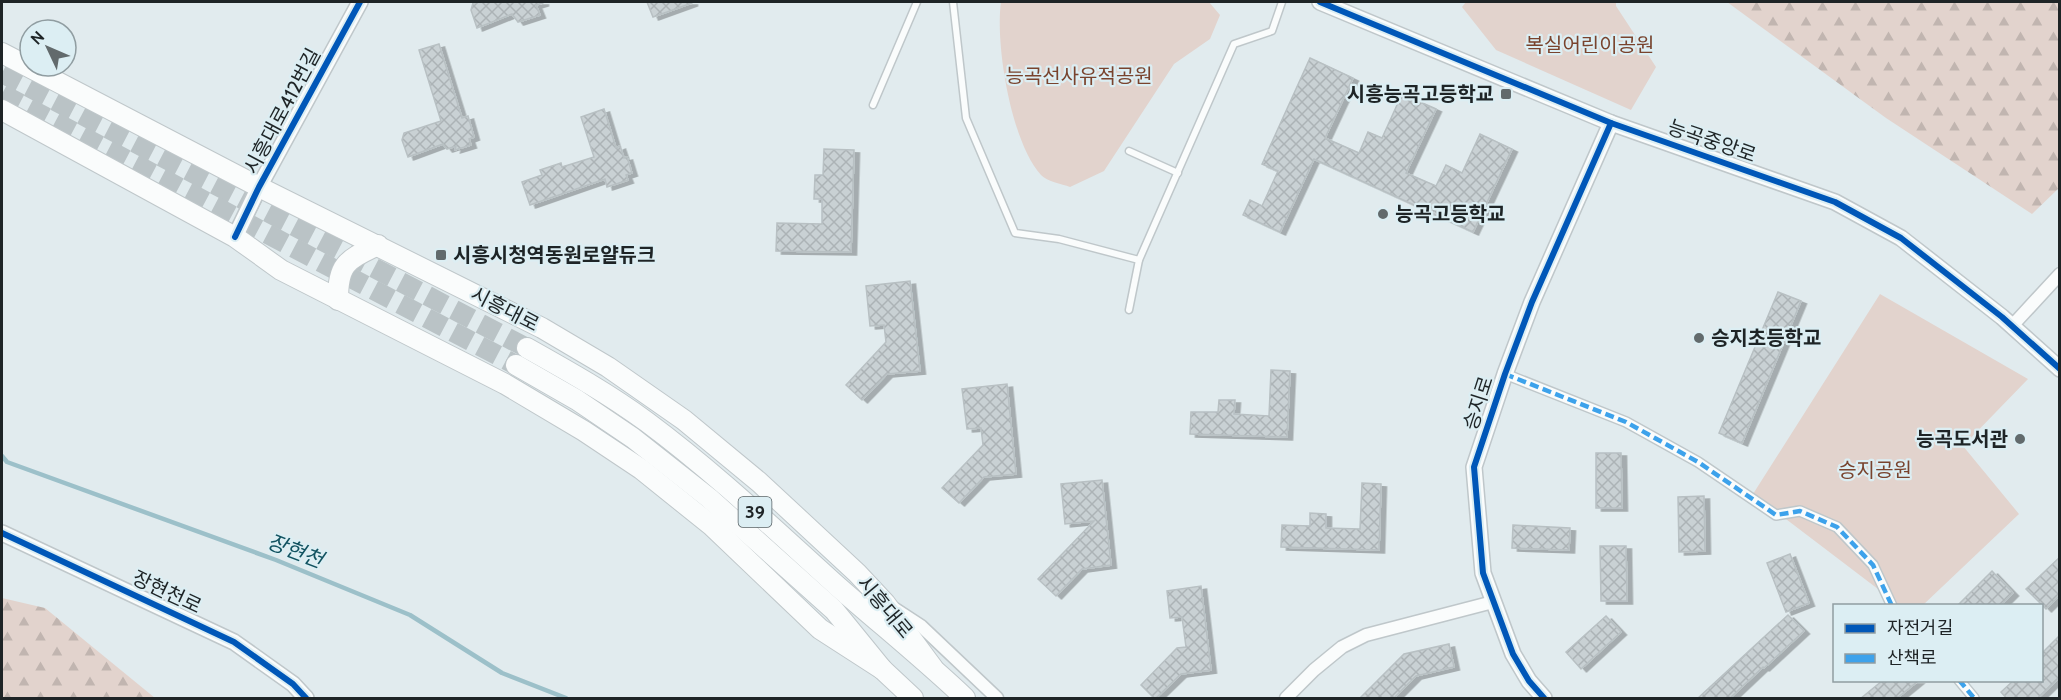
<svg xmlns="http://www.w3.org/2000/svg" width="2061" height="700" font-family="Cabin,'Noto Sans KR',sans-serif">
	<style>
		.forest { fill: url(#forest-firs) }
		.green { fill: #e2d3cd }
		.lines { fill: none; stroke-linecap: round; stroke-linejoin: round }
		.stream { stroke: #9cc0c9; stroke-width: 4.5 }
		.building { fill: url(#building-cross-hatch); stroke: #b8c0c3; stroke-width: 1.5; filter: url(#shadow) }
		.primary-tunnel { stroke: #bac3c6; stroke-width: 20; stroke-dasharray: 20 10; stroke-linecap: butt }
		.service-casing { stroke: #bfc7ca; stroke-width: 9 }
		.pedestrian-casing { stroke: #bfc7ca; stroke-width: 12 }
		.minor-casing { stroke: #bfc7ca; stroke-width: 15 }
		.tertiary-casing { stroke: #bfc7ca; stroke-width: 18 }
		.primary-casing { stroke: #bfc7ca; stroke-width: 22 }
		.service { stroke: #fafcfc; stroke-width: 6 }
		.pedestrian { stroke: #fafcfc; stroke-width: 9 }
		.minor { stroke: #fafcfc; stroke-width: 12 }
		.tertiary { stroke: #fafcfc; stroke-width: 15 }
		.primary { stroke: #fafcfc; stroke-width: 20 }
		.quiet { stroke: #3da2eb; stroke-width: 4.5; stroke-dasharray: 9 4.5; stroke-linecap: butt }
		.cycleway-casing { stroke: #dceef3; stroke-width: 10 }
		.cycleway { stroke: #0057b8; stroke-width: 6 }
		.poi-dot { fill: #626a6c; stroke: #dceef3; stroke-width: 2 }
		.labels { text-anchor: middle; stroke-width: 4.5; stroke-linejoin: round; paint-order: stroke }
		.shield { fill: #dceef3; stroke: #576164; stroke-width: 1.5 }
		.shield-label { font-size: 18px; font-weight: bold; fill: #1e2426 }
		.park-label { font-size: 20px; fill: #79432d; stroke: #dceef3 }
		.poi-label { font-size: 20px; font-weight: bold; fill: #1e2426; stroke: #dceef3; text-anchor: start }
		.street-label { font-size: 20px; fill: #1e2426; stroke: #dceef3 }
		.water-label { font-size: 21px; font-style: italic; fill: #115260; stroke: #dceef3 }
	</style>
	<defs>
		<pattern id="forest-firs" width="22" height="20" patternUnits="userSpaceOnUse" patternTransform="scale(1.5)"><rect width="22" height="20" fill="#e2d3cd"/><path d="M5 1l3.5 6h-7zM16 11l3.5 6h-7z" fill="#c1b5b0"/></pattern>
		<pattern id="building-cross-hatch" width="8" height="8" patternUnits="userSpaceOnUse" patternTransform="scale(1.5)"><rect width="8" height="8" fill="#c9d1d4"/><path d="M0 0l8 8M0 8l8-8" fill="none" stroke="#acb3b6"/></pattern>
		<filter id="shadow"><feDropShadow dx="5.5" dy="3" stdDeviation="0" flood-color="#0004"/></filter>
	</defs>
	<rect width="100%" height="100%" fill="#e1ebee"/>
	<!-- forest -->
	<g class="forest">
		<polygon points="1727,2 2059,2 2059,188 2032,214 1886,118"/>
		<polygon points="2,598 45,608 155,698 2,698"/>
	</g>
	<!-- green -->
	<g class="green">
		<path d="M1001 2H1209L1220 15 1210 39 1174 64 1104 171 1070 187C1062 184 1046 181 1041 175 1011 142 995 44 1001 2Z"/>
		<polygon points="1466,2 1616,2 1616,6 1656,67 1631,110 1496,50 1462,7"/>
		<polygon points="1880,294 2028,379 1963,446 2019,514 1923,605 1899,605 1753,494"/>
	</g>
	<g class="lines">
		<!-- stream -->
		<polyline class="stream" points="2,456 7,462 276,560 410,615 502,673 566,698"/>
	</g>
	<!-- building -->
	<g class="building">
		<polygon points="480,2 543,2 543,3 536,5 540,15 518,22 512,14 477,28 471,10 473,3"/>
		<polygon points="647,2 692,2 692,3 653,17"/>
		<polygon points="439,44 462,118 468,116 474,137 469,139 471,145 455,150 456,146 447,149 443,144 408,157 402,140 404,133 441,121 419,50"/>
		<polygon points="1310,58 1353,78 1325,138 1359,153 1368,132 1382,138 1402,94 1436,109 1406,173 1436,186 1446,165 1462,173 1480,134 1512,149 1473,232 1314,159 1280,232 1243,215 1250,200 1262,206 1278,171 1262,164"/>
		<polygon points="604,109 616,148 620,146 624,158 627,157 632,173 626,175 628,180 607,187 605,179 530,205 522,182 542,175 540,170 561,163 562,167 594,157 581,117"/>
		<polygon points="824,149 854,150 851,252 776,251 777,223 822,224 822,199 814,199 815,175 823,175"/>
		<polygon points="910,281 920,371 887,374 862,400 846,385 886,342 884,325 870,326 866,286"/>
		<polygon points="1778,292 1801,301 1742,443 1719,433"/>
		<polygon points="1271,370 1290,371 1287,437 1190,434 1191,412 1218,412 1219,400 1235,400 1234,414 1269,416"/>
		<polygon points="1007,384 1016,474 984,477 959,503 942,488 983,445 981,428 967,429 962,389"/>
		<polygon points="1596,453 1621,453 1622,508 1596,508"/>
		<polygon points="1102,480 1111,565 1082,569 1056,596 1038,579 1094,521 1065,524 1061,484"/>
		<polygon points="1362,483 1381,484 1379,550 1281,547 1282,525 1310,526 1310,513 1326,514 1326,528 1360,529"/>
		<polygon points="1704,496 1705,551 1679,552 1678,497"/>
		<polygon points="1513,525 1570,528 1569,550 1512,548"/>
		<polygon points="1600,546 1626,546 1627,601 1601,601"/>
		<polygon points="1790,554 1809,603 1786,612 1767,563"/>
		<polygon points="2060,557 2060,595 2046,609 2026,589"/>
		<polygon points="1992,571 2013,593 2000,606 1957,606"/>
		<polygon points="1201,586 1211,670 1181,674 1155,699 1141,685 1177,648 1186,647 1182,617 1170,618 1167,591"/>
		<polygon points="1788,615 1804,631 1764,668 1763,667 1729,699 1697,699"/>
		<polygon points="1606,616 1621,632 1581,669 1566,652"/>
		<polygon points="2060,635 2060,677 2037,699 2007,699 2001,692 2013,681 2042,681 2042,653"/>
		<polygon points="1449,644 1454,667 1416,676 1393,699 1359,699 1404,654"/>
		<polygon points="1882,681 1918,681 1896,699 1860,699"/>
	</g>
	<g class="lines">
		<!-- primary-tunnel -->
		<g class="primary-tunnel">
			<polyline points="2,73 527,348"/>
			<polyline points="2,94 516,365"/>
		</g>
		<!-- service casing -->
		<g class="service-casing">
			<g id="service">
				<polyline points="953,2 966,118 1015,233 1059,239 1139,260"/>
				<polyline points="873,105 917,2"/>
				<polyline points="1129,151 1178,173"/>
				<polyline points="1129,310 1139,260 1234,44 1272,31 1282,2"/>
			</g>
		</g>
		<!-- pedestrian casing -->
		<g class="pedestrian-casing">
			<g id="pedestrian">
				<polyline points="1505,374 1626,422 1698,462 1776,515 1800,511 1837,527 1873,565 1892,606"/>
				<polyline points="1959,680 1974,698"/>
			</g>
		</g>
		<!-- minor casing -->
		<g class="minor-casing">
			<g id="minor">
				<polyline points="2012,326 2060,274"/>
				<polyline points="895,609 921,626 997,698"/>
				<polyline points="1286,698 1314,670 1342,647 1366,635 1493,602"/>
			</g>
		</g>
		<!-- tertiary casing -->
		<g class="tertiary-casing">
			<g id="tertiary">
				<polyline points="1320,2 1611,123 1835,202 1901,238 2002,317 2060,369"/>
				<polyline points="235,237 259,187 360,2"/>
				<polyline points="2,533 234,642 293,684 306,698"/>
				<polyline points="1544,698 1529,681 1513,654 1483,573 1474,467 1505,374 1532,302 1611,123"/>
			</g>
		</g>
		<!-- primary casing -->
		<g class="primary-casing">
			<g id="primary">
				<polyline points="2,53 259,187 542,328 608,367 684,420 759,482 857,573 885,603 933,668"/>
				<polyline points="2,110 235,237 281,270 505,384 584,431 641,469 712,526 820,629 882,669"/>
				<path d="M338 300C338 263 347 260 378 245"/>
				<path d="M527 348C568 371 609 394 647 422 713 471 774 529 836 585 879 623 924 659 965 698"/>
				<polyline points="516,365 577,400 633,438 709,498 834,610 882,669 913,698"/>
			</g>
		</g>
		<!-- service -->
		<use href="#service" class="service"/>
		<!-- pedestrian -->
		<use href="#pedestrian" class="pedestrian"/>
		<!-- minor -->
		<use href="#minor" class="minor"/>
		<!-- tertiary -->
		<use href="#tertiary" class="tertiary"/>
		<!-- primary -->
		<use href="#primary" class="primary"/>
		<!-- quiet -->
		<g class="quiet">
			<polyline points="1505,374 1626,422 1698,462 1776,515 1800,511 1837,527 1873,565 1892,606"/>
			<polyline points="1959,680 1974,698"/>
		</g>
		<!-- cycleway casing -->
		<g class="cycleway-casing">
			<g id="cycleway">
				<polyline points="1320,2 1611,123 1835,202 1901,238 2002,317 2060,369"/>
				<polyline points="235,237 259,187 360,2"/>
				<polyline points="2,533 234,642 293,684 306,698"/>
				<polyline points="1544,698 1529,681 1513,654 1483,573 1474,467 1505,374 1532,302 1611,123"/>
			</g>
		</g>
		<!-- cycleway -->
		<use href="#cycleway" class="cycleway"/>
	</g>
	<!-- markers -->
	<g class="poi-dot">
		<rect x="1500" y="88" width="12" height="12" rx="3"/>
		<circle cx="1383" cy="214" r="6"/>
		<rect x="435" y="249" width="12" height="12" rx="3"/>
		<circle cx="1699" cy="338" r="6"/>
		<circle cx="2020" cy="439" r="6"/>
	</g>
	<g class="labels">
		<!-- shield labels -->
		<rect class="shield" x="738.5" y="497" width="33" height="30" rx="4.5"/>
		<g class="shield-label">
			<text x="755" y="518">39</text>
		</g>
		<!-- park labels -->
		<g class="park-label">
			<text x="1590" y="52">복실어린이공원</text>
			<text x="1079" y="83">능곡선사유적공원</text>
			<text x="1875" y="477">승지공원</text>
		</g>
		<!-- poi labels -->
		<g class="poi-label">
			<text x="1494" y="101" text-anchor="end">시흥능곡고등학교</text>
			<text x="1395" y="221">능곡고등학교</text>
			<text x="453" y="262">시흥시청역동원로얄듀크</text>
			<text x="1711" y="345">승지초등학교</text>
			<text x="2008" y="446" text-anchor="end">능곡도서관</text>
		</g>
		<!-- street labels -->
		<g class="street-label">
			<text transform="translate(282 111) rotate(-62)" y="7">시흥대로412번길</text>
			<text transform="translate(1712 141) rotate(19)" y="7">능곡중앙로</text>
			<text transform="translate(505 309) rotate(27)" y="7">시흥대로</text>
			<text transform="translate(1478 403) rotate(-72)" y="7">승지로</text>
			<text transform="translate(167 592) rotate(25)" y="7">장현천로</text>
			<text transform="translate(885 607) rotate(50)" y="7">시흥대로</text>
		</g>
		<!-- water labels -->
		<g class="water-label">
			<text transform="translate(295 551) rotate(21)" y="7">장현천</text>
		</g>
	</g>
	<!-- border -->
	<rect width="2061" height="700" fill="none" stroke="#1e2426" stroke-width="6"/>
	<!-- legend -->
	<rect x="1833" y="604" width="210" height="78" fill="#dceef3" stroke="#909da1" stroke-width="1.5"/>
	<rect x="1845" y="624" width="30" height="9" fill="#0057b8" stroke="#909da1" stroke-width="1.5"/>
	<text x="1887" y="634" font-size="18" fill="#1e2426">자전거길</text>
	<rect x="1845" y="654" width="30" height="9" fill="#3da2eb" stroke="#909da1" stroke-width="1.5"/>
	<text x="1887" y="664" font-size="18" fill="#1e2426">산책로</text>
	<!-- north arrow -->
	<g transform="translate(48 48) rotate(314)"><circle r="28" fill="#dceef3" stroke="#909da1" stroke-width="1.5"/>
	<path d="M0-4.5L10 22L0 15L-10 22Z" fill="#626a6c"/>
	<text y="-9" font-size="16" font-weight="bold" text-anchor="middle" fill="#1e2426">N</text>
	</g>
</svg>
